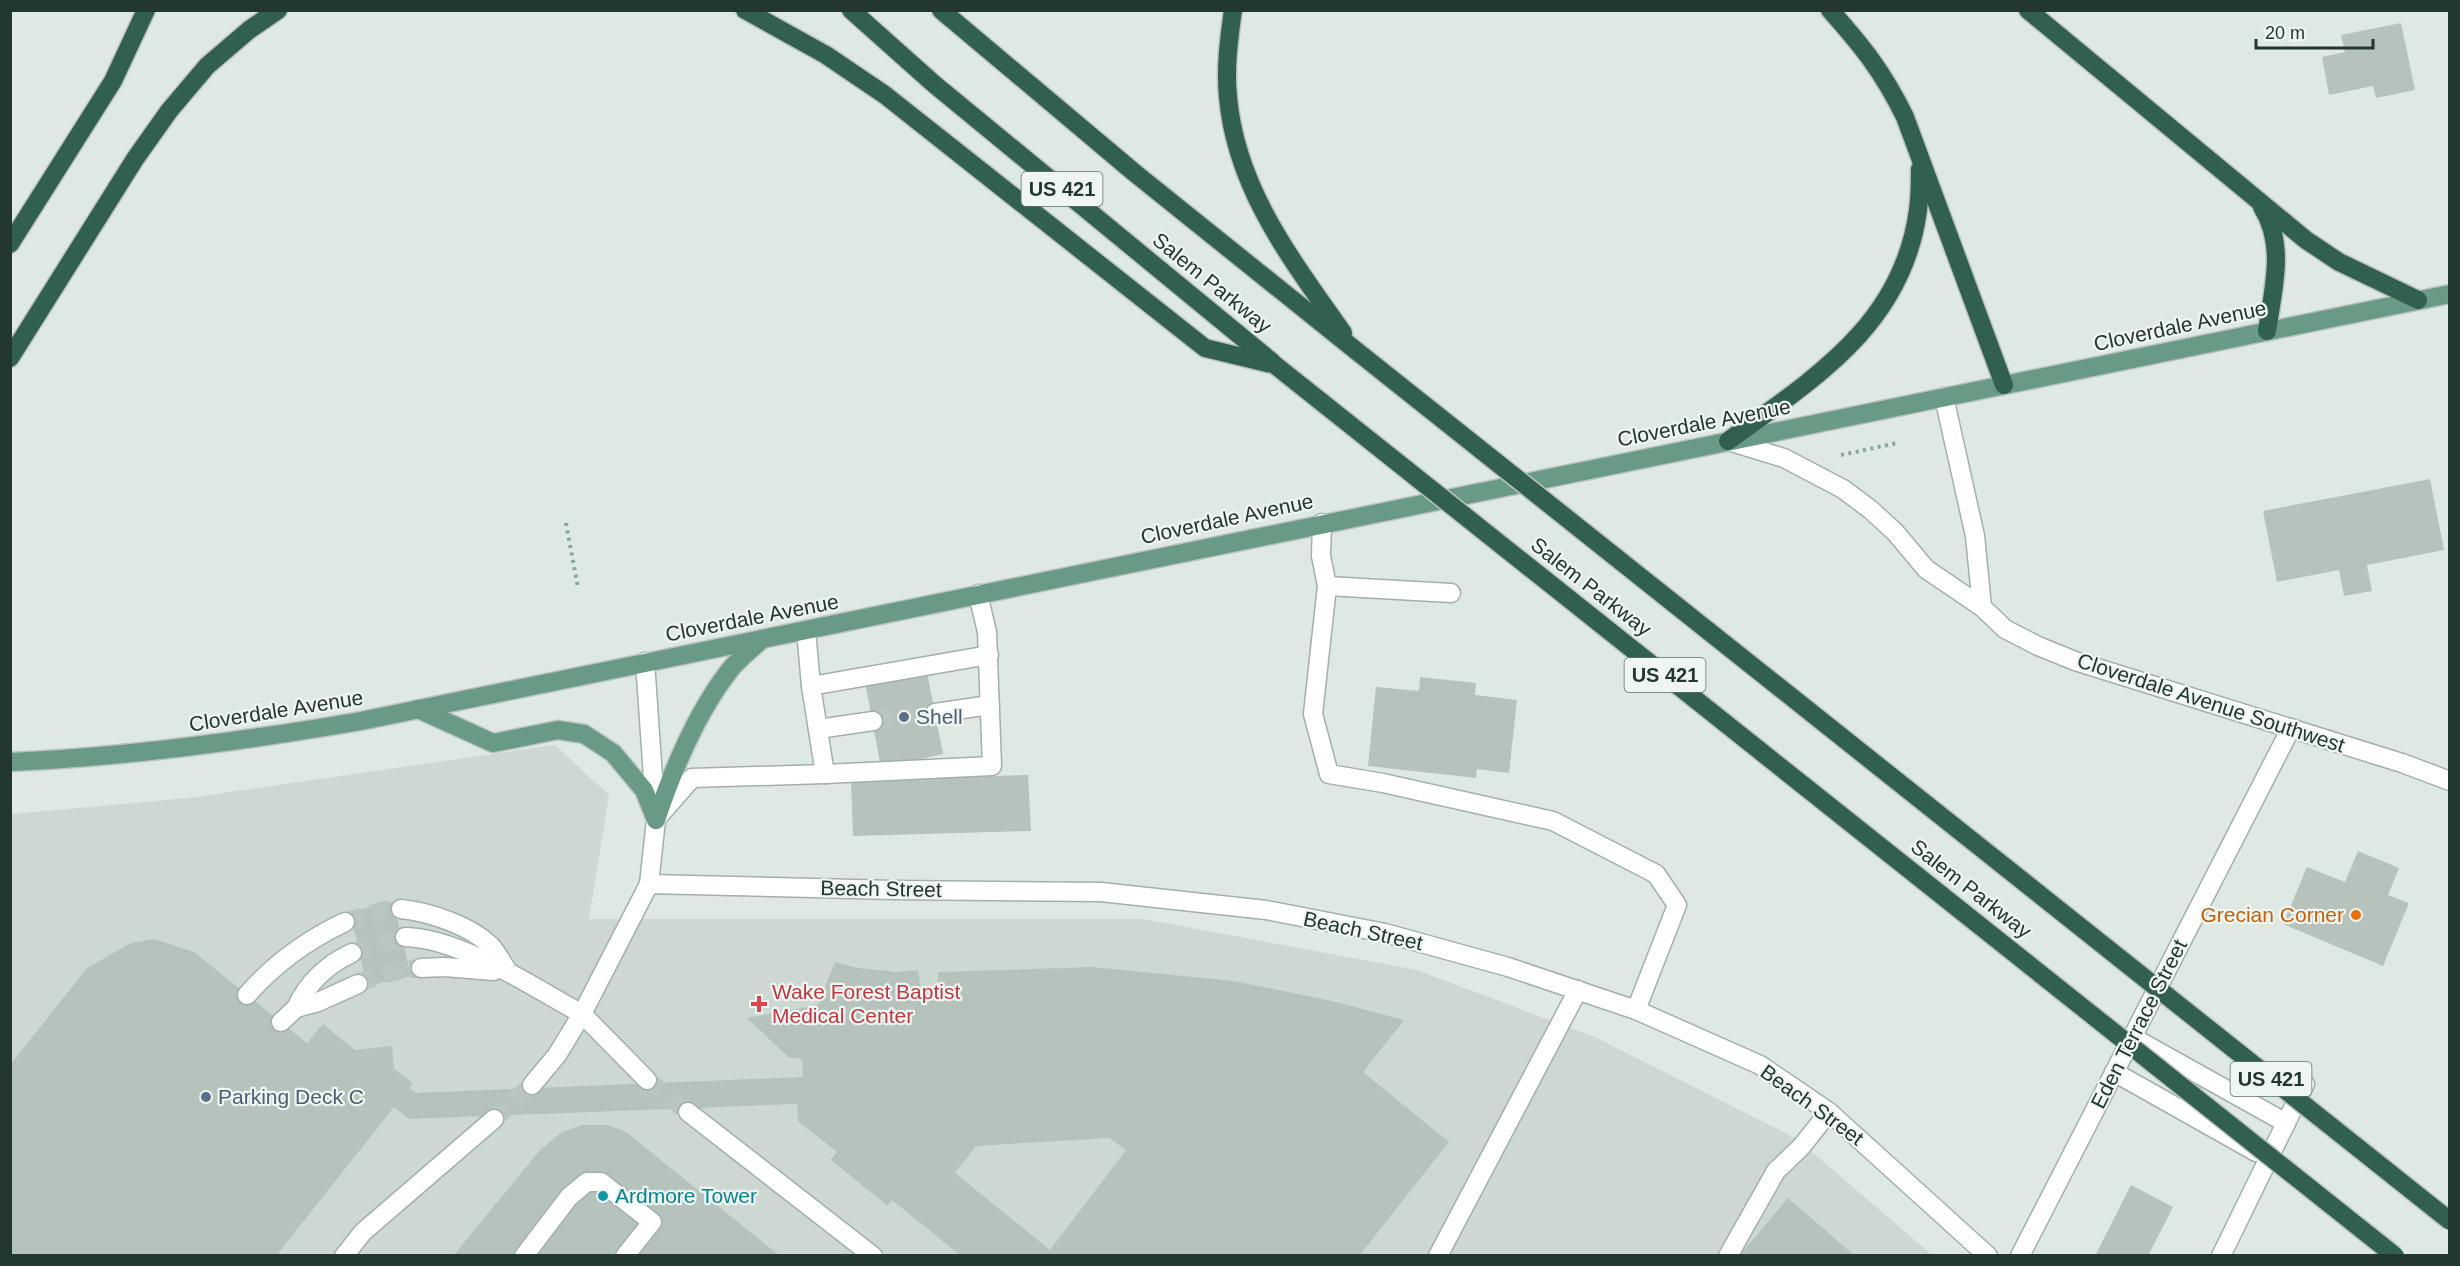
<svg xmlns="http://www.w3.org/2000/svg" width="2460" height="1266" font-family="Helvetica,sans-serif">
	<style>
		.built { fill: #ced8d2 }
		.building { fill: #b5c3bc; fill-rule: evenodd }
		.lines { fill: none; stroke-linecap: round; stroke-linejoin: round }
		.minor-tunnel { stroke: #b9c5bf; stroke-width: 18; stroke-dasharray: 18 9; stroke-linecap: butt }
		.minor-casing { stroke: #a3b0a9; stroke-width: 21 }
		.major-casing { stroke: #bdc3c0; stroke-width: 21 }
		.highway-casing { stroke: #bdc3c0; stroke-width: 21 }
		.path { stroke: #83a998; stroke-width: 4; stroke-dasharray: 3 4.5; stroke-linecap: butt }
		.minor { stroke: #fff; stroke-width: 18 }
		.major { stroke: #689a86; stroke-width: 18 }
		.highway { stroke: #316050; stroke-width: 18 }
		.highway-bridge-casing { stroke: #bdc3c0; stroke-width: 21; stroke-linecap: butt }
		.highway-bridge { stroke: #316050; stroke-width: 18 }
		.service-dot { fill: #5c6f8a; stroke: #eff6f2; stroke-width: 2 }
		.food-dot { fill: #e8710a; stroke: #eff6f2; stroke-width: 2 }
		.health-dot { fill: #e0444e; stroke: #eff6f2; stroke-width: 2 }
		.culture-dot { fill: #0f9aa8; stroke: #eff6f2; stroke-width: 2 }
		.labels { text-anchor: middle; stroke-width: 4.5; stroke-linejoin: round; paint-order: stroke }
		.shield { fill: #eff6f2; stroke: #607069; stroke-width: 1.5 }
		.shield-label { font-size: 20px; font-weight: bold; fill: #22372e }
		.street-label { font-size: 21px; fill: #22372e; stroke: #eff6f2 }
		.service-label { font-size: 21px; fill: #4e5e75; stroke: #eff6f2; text-anchor: start }
		.food-label { font-size: 21px; fill: #c56008; stroke: #eff6f2; text-anchor: end }
		.health-label { font-size: 21px; fill: #be3a42; stroke: #eff6f2; text-anchor: start }
		.culture-label { font-size: 21px; fill: #0d838f; stroke: #eff6f2; text-anchor: start }
	</style>
	<rect width="100%" height="100%" fill="#dfe9e3"/>
	<!-- built -->
	<polygon class="built" points="555,745 609,795 589,919 1144,919 1417,970 1597,1038 1797,1139 1932,1255 11,1256 11,814 188,798"/>
	<!-- building -->
	<g class="building">
		<polygon points="2401,23 2415,90 2376,98 2373,86 2329,95 2322,57 2345,52 2341,35"/>
		<polygon points="2430,479 2444,550 2367,565 2372,591 2344,596 2339,570 2277,582 2263,511"/>
		<polygon points="927,672 943,754 881,768 866,687"/>
		<polygon points="1420,677 1476,683 1475,695 1517,700 1509,773 1477,769 1476,778 1368,766 1376,687 1419,691"/>
		<polygon points="1028,775 1031,831 853,836 851,780"/>
		<polygon points="2358,851 2399,868 2388,895 2409,903 2383,966 2283,924 2307,867 2345,882"/>
		<polygon points="393,902 411,976 367,986 350,912"/>
		<path d="M154 939 194 952 307 1043 323 1024 355 1050 392 1046 394 1069 413 1083 409 1088 416 1093 803 1077 802 1059 788 1057 747 1018 818 1005 835 962 857 968 896 972 918 970 921 992 938 990V972L1093 967 1234 981 1332 1001 1404 1020 1363 1072 1449 1142 1359 1256H961L892 1200 888 1206 831 1160 837 1152 798 1121 797 1104 409 1119 394 1107 276 1256H10V1065L87 968 131 943ZM1109 1138 1126 1150 1050 1250 955 1173 976 1146Z"/>
		<polygon points="582,1125 608,1125 626,1132 780,1256 453,1256 540,1150 562,1132"/>
		<polygon points="2131,1185 2173,1207 2148,1256 2095,1256"/>
		<polygon points="1788,1198 1855,1256 1739,1256"/>
	</g>
	<g class="lines">
		<!-- minor-tunnel -->
		<g class="minor-tunnel">
			<polyline points="873,721 935,713"/>
			<polyline points="345,922 384,910 401,909"/>
			<polyline points="352,953 405,937"/>
			<path d="M358 984C378 974 398 970 421 968"/>
			<polyline points="647,1080 688,1112"/>
			<polyline points="494,1119 532,1085"/>
		</g>
		<!-- minor casing -->
		<g class="minor-casing">
			<g id="minor">
				<polyline points="1944,397 1975,536 1982,607"/>
				<polyline points="1728,441 1784,458 1843,489 1871,510 1895,532 1926,569 1982,607 2005,629 2038,646 2075,661 2402,763 2450,781"/>
				<polyline points="1322,523 1321,556 1327,586 1451,593"/>
				<polyline points="1327,586 1313,714 1329,774 1383,783 1553,821 1656,874 1677,905 1636,1010"/>
				<polyline points="645,662 656,820 649,884 582,1014 647,1080"/>
				<polyline points="811,686 989,655"/>
				<polyline points="935,713 990,705"/>
				<polyline points="818,729 873,721"/>
				<polyline points="825,774 992,766 987,632 978,594"/>
				<polyline points="657,818 692,778 825,774 811,686 806,630"/>
				<polyline points="649,884 895,890 1101,892 1266,910 1385,933 1508,967 1636,1010 1760,1065 1829,1112 1988,1256"/>
				<path d="M401 909C429 912 469 925 490 945 497 952 503 964 508 972"/>
				<path d="M405 937C460 938 533 987 582 1014L557 1055 532 1085"/>
				<polyline points="421,968 445,967 494,971"/>
				<path d="M247 995C274 964 307 940 345 922"/>
				<path d="M296 1008C308 982 326 965 352 953"/>
				<polyline points="281,1022 296,1008 318,1002 358,984"/>
				<polyline points="2132,1037 2286,1123"/>
				<polyline points="2114,1072 2256,1152"/>
				<polyline points="688,1112 873,1256"/>
				<polyline points="344,1256 363,1232 494,1119"/>
				<polyline points="524,1256 569,1197 587,1182 601,1182 652,1222 625,1256"/>
				<polyline points="1438,1256 1578,990"/>
				<polyline points="1728,1256 1776,1171 1801,1147 1829,1112"/>
				<polyline points="2020,1256 2291,728"/>
				<polyline points="2221,1256 2305,1084"/>
			</g>
		</g>
		<!-- major casing -->
		<g class="major-casing">
			<g id="major">
				<polyline points="418,709 493,743 558,730 584,734 613,753 644,790 656,820"/>
				<path d="M10 762C128 757 245 741 361 721L2450 294"/>
				<path d="M656 820C673 769 696 714 729 671 738 659 752 649 762 639"/>
			</g>
		</g>
		<!-- highway casing -->
		<g class="highway-casing">
			<g id="highway">
				<polyline points="745,10 826,55 885,95 1205,348 1275,365"/>
				<polyline points="851,10 934,84 1272,362"/>
				<polyline points="941,10 1136,174 1354,349"/>
				<path d="M1233 10C1229 39 1225 68 1228 97 1236 189 1292 260 1343 333"/>
				<path d="M1830 10C1863 47 1883 72 1905 117L2004 385"/>
				<polyline points="2028,10 2306,240 2339,262 2418,300"/>
				<path d="M2262 207C2286 245 2273 289 2267 331"/>
				<polyline points="10,244 113,81 146,10"/>
				<polyline points="10,358 135,159 169,111 207,66 249,30 278,10"/>
				<path d="M1728 441C1813 379 1903 325 1918 210 1920 196 1920 182 1920 169"/>
			</g>
		</g>
		<!-- path -->
		<g class="path">
			<polyline points="1841,455 1897,443"/>
			<polyline points="566,523 578,588"/>
		</g>
		<!-- minor -->
		<use href="#minor" class="minor"/>
		<!-- major -->
		<use href="#major" class="major"/>
		<!-- highway -->
		<use href="#highway" class="highway"/>
		<!-- highway-bridge casing -->
		<g class="highway-bridge-casing">
			<g id="highway-bridge">
				<polyline points="1354,349 2450,1221"/>
				<polyline points="1275,365 2395,1256"/>
			</g>
		</g>
		<!-- highway-bridge -->
		<use href="#highway-bridge" class="highway-bridge"/>
	</g>
	<!-- markers -->
	<g class="service-dot">
		<circle cx="904" cy="717" r="6"/>
		<circle cx="206" cy="1097" r="6"/>
	</g>
	<circle class="food-dot" cx="2356" cy="915" r="6"/>
	<path class="health-dot" d="M756 995h6v6h6v6h-6v6h-6v-6h-6v-6h6z"/>
	<circle class="culture-dot" cx="603" cy="1196" r="6"/>
	<g class="labels">
		<!-- shield labels -->
		<g class="shield">
			<rect x="1021.5" y="172" width="81" height="34" rx="4.5"/>
			<rect x="1624.5" y="658" width="81" height="34" rx="4.5"/>
			<rect x="2230.5" y="1062" width="81" height="34" rx="4.5"/>
		</g>
		<g class="shield-label">
			<text x="1062" y="196">US 421</text>
			<text x="1665" y="682">US 421</text>
			<text x="2271" y="1086">US 421</text>
		</g>
		<!-- street labels -->
		<g class="street-label">
			<text transform="translate(1212 283) rotate(39)" y="7">Salem Parkway</text>
			<text transform="translate(2180 326) rotate(-12)" y="7">Cloverdale Avenue</text>
			<text transform="translate(1704 423) rotate(-11)" y="7">Cloverdale Avenue</text>
			<text transform="translate(1227 519) rotate(-12)" y="7">Cloverdale Avenue</text>
			<text transform="translate(1591 587) rotate(38)" y="7">Salem Parkway</text>
			<text transform="translate(752 618) rotate(-11)" y="7">Cloverdale Avenue</text>
			<text transform="translate(2211 703) rotate(18)" y="7">Cloverdale Avenue Southwest</text>
			<text transform="translate(276 711) rotate(-9)" y="7">Cloverdale Avenue</text>
			<text transform="translate(881 889) rotate(1)" y="7">Beach Street</text>
			<text transform="translate(1971 889) rotate(38)" y="7">Salem Parkway</text>
			<text transform="translate(1363 931) rotate(12)" y="7">Beach Street</text>
			<text transform="translate(2139 1024) rotate(-63)" y="7">Eden Terrace Street</text>
			<text transform="translate(1812 1105) rotate(36)" y="7">Beach Street</text>
		</g>
		<!-- service labels -->
		<g class="service-label">
			<text x="916" y="724">Shell</text>
			<text x="218" y="1104">Parking Deck C</text>
		</g>
		<!-- food labels -->
		<g class="food-label">
			<text x="2344" y="922">Grecian Corner</text>
		</g>
		<!-- health labels -->
		<g class="health-label">
			<text x="772" y="999">Wake Forest Baptist<tspan x="772" dy="24">Medical Center</tspan></text>
		</g>
		<!-- culture labels -->
		<g class="culture-label">
			<text x="615" y="1203">Ardmore Tower</text>
		</g>
	</g>
	<!-- border -->
	<rect width="2460" height="1266" fill="none" stroke="#22372e" stroke-width="24"/>
	<!-- scale -->
	<path d="M2256 39v9h117v-9" fill="none" stroke="#22372e" stroke-width="3"/>
	<text x="2265" y="39" font-size="18" fill="#22372e" stroke="#eff6f2" stroke-width="4.5" paint-order="stroke">20 m</text>
</svg>
